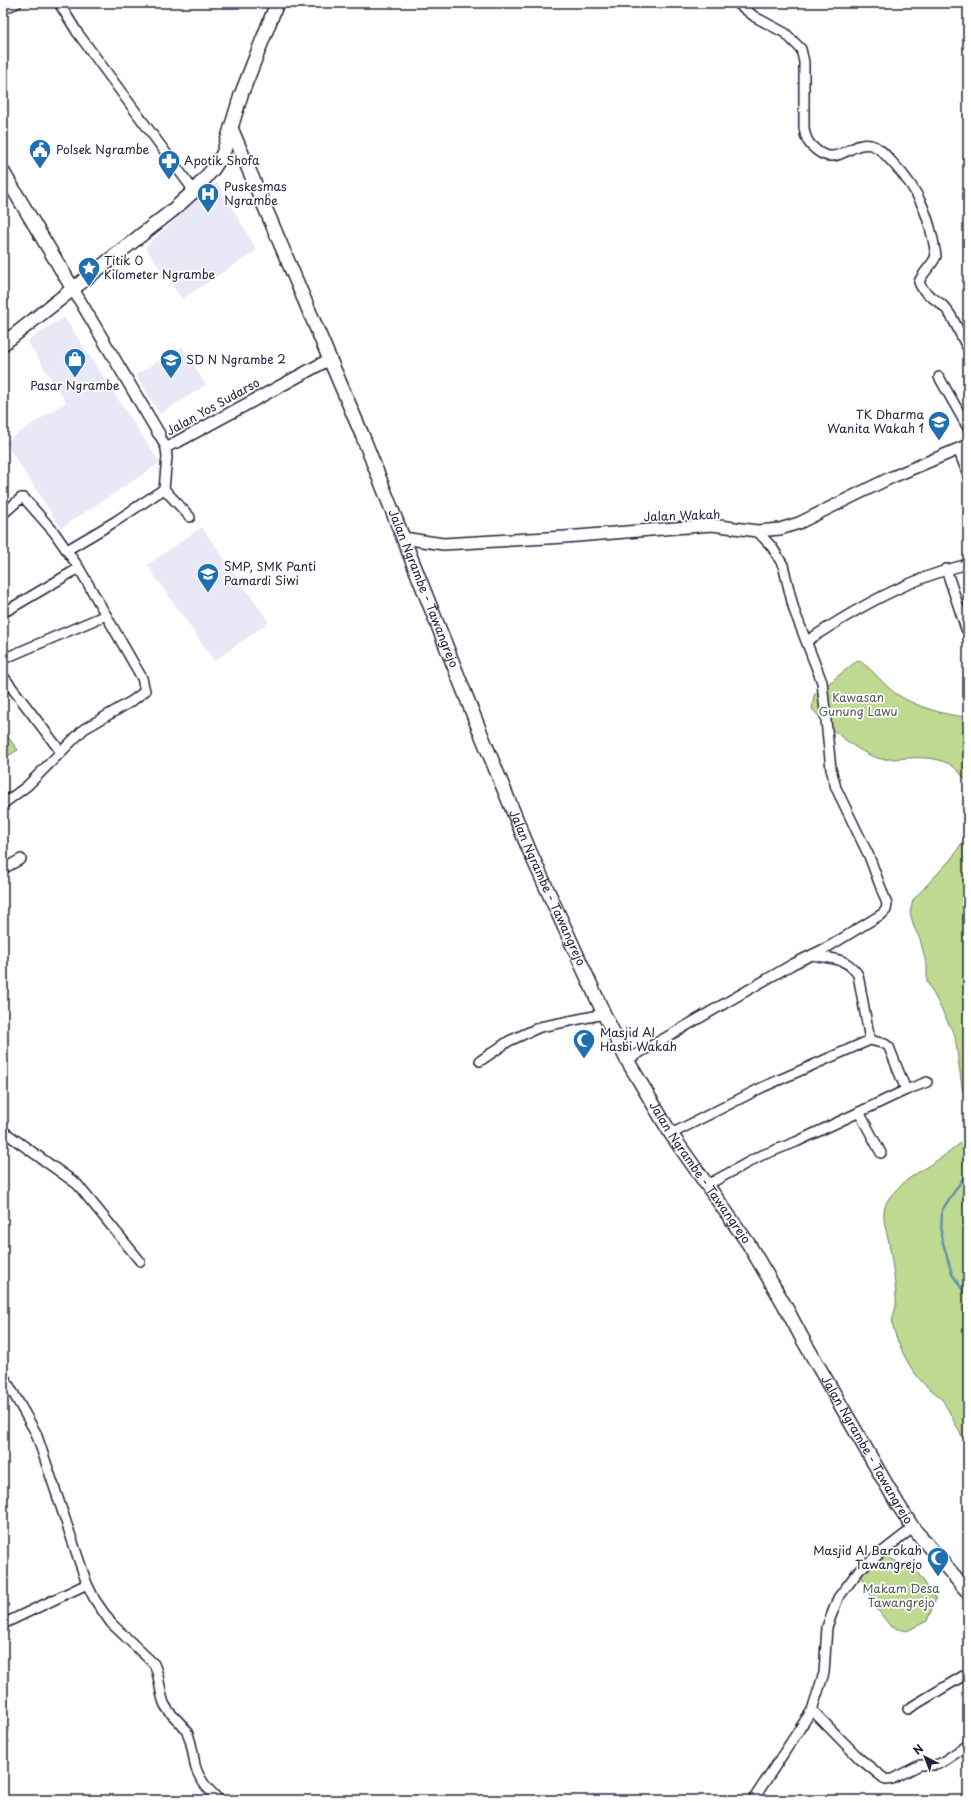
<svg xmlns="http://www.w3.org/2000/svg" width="971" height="1803" font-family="'Playpen Sans',sans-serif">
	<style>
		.built { fill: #e9e8f7 }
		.green { fill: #beda91; stroke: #707e66 }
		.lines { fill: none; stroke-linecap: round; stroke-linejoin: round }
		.stream { stroke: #6592a9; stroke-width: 2.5 }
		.minor-casing { stroke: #22223b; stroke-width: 12 }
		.tertiary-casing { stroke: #22223b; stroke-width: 14 }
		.secondary-casing { stroke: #22223b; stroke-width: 16 }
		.minor { stroke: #fff; stroke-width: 9 }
		.tertiary { stroke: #fff; stroke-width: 11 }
		.secondary { stroke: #fff; stroke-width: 13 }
		.labels { text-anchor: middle; stroke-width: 3.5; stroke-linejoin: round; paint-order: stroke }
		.poi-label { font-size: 12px; fill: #22223b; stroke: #fff; text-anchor: start }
		.street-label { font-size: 12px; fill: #22223b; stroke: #fff }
		.park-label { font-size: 12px; fill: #515955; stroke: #fff }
	</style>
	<rect width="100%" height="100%" fill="#fff"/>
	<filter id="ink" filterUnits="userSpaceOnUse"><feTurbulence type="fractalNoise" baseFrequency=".025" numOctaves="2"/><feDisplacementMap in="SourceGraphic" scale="8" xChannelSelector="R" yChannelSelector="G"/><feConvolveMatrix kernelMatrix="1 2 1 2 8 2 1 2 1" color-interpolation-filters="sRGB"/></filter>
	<g filter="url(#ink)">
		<!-- built -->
		<g class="built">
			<polygon points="217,182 257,250 182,299 145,247"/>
			<polygon points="64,317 160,463 61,528 5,442 66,402 27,341"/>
			<polygon points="182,346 206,385 160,414 136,375"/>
			<polygon points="202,527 269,622 214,661 147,565"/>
		</g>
		<!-- green -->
		<g class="green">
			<path d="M858 660C871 668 879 679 890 689 907 704 945 716 968 717V783C964 778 959 771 954 767 942 758 924 757 909 758 900 758 890 760 881 759 858 754 827 726 812 709L814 695Z"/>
			<polygon points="3,730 18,750 3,759"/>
			<polygon points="968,834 968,1112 962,1087 955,1036 927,981 927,967 920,939 914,927 910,913 913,900 951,859"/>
			<path d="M968 1135V1446C958 1432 952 1415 943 1401 936 1392 930 1390 923 1383 910 1369 899 1348 894 1330 890 1317 895 1315 896 1304 897 1291 892 1263 890 1249 888 1231 877 1214 890 1197 910 1170 947 1161 968 1135Z"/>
			<polygon points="884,1555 918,1573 936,1599 927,1621 907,1631 891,1627 877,1609 861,1574"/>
		</g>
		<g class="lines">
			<!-- stream -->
			<g class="stream">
				<polyline points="968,978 968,981"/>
				<polyline points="968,1174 964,1177 942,1210 941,1236 952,1274 964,1292 968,1292"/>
			</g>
			<!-- minor casing -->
			<g class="minor-casing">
				<g id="minor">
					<polyline points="59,3 77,32 194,191"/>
					<path d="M737 3 755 17 785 33 801 49 804 62V128C805 137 808 144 815 149 837 169 851 140 871 145 880 147 886 156 892 162 920 191 930 217 936 256 932 266 923 272 919 282 922 292 932 297 940 303 954 314 959 335 968 348"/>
					<polyline points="3,9 17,3"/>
					<polyline points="939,377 968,428"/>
					<polyline points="159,434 166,448 177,442"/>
					<polyline points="958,449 968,475"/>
					<polyline points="164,489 190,517"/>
					<polyline points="3,514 21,498 24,498 54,532 79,568 142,678 145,691 132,701 84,729 27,786 3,804"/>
					<polyline points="67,550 116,521 164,489 167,457 166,448"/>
					<polyline points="946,569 966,629"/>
					<polyline points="8,610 79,568"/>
					<path d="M807 641C857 608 909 578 968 564"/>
					<polyline points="3,659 106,615"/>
					<polyline points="3,676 61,752"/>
					<polyline points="3,869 21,859"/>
					<path d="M812 955C831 959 847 957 858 975L870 1040"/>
					<polyline points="627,1060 793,964 828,947 882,914 886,910 887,904 869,856 836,788 831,769 822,682 794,610 783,565 772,547 757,531"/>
					<polyline points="480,1061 509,1041 540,1027 604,1014"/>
					<polyline points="906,1090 927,1082"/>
					<polyline points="859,1112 881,1153"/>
					<polyline points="3,1131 77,1184 140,1261"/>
					<polyline points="671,1134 763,1087 870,1040 885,1044 889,1047 906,1090 796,1142 760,1156 707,1185"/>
					<path d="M3 1375 36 1433 87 1584 95 1600 111 1623 154 1664C160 1676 159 1690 164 1703 168 1714 181 1721 187 1732 192 1742 193 1754 195 1765 199 1780 208 1789 219 1800"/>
					<polyline points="3,1624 87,1584"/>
					<polyline points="908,1709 968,1673"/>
					<polyline points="812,1710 860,1759 886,1780 892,1779 920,1765 936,1765 941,1763 968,1745"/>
					<polyline points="753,1800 812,1710 824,1673 827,1627 838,1598 860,1569 913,1528"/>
				</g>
			</g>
			<!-- tertiary casing -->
			<g class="tertiary-casing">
				<g id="tertiary">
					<polyline points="73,289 159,434"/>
					<polyline points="177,442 330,359"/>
					<polyline points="403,538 443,544 565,537 712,525 757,531 780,529 799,523 890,478 968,445"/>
				</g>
			</g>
			<!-- secondary casing -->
			<g class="secondary-casing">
				<g id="secondary">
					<path id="s1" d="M231 128 363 437 479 729 530 852 604 1014 627 1060 671 1134 748 1243 784 1304 802 1338 897 1503 913 1528 968 1592"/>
					<polyline points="3,172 73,289"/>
					<polyline points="3,344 173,210 194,191 213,169 223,154 241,95 277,3"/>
				</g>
			</g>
			<!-- minor -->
			<use href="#minor" class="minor"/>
			<!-- tertiary -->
			<use href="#tertiary" class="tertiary"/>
			<!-- secondary -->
			<use href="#secondary" class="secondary"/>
		</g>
	</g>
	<!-- icons -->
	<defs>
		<g id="civic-pin" transform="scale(1.15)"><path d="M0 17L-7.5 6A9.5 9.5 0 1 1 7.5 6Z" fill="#1f6fb2" stroke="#fff"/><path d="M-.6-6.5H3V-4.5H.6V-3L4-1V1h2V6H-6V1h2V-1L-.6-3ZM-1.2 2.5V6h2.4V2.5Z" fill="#fff"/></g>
		<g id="pharmacy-pin" transform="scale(1.15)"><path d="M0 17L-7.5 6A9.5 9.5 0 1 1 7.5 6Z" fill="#1f6fb2" stroke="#fff"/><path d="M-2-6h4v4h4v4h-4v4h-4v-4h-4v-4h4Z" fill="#fff"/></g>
		<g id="hospital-pin" transform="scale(1.15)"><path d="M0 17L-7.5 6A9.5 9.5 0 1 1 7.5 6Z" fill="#1f6fb2" stroke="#fff"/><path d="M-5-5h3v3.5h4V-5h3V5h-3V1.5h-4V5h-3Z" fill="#fff"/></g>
		<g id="sight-pin" transform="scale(1.15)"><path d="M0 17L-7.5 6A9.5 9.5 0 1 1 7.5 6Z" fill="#1f6fb2" stroke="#fff"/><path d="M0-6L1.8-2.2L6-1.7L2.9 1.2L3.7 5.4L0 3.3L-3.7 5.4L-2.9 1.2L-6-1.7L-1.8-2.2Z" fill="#fff"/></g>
		<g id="shop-pin" transform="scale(1.15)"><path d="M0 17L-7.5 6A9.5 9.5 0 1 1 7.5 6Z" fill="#1f6fb2" stroke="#fff"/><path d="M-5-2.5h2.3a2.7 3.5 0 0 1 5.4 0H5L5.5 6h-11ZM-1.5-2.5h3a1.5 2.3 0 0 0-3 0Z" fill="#fff"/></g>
		<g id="school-pin" transform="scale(1.15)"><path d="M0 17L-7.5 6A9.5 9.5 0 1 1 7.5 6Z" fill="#1f6fb2" stroke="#fff"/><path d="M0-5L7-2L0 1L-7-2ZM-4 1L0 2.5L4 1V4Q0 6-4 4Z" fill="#fff"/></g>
		<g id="mosque-pin" transform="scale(1.15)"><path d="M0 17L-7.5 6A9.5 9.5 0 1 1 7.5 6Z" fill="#1f6fb2" stroke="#fff"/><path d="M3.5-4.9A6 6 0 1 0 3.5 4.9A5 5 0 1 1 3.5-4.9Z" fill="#fff"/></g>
	</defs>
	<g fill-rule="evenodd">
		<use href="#civic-pin" x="40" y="150"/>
		<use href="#pharmacy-pin" x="169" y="161"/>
		<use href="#hospital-pin" x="208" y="194"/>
		<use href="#sight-pin" x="89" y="268"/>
		<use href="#shop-pin" x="75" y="359"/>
		<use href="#school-pin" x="171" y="360"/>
		<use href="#school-pin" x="939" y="422"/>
		<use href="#school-pin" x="208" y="574"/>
		<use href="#mosque-pin" x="584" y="1040"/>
		<use href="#mosque-pin" x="938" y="1558"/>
	</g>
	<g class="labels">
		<!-- poi labels -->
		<g class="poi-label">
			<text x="56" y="154">Polsek Ngrambe</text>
			<text x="184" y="165">Apotik Shofa</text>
			<text x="224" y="191">Puskesmas<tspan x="224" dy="14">Ngrambe</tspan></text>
			<text x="104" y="265">Titik 0<tspan x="104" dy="14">Kilometer Ngrambe</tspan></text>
			<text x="186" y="364">SD N Ngrambe 2</text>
			<text x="75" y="390" text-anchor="middle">Pasar Ngrambe</text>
			<text x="924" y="419" text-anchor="end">TK Dharma<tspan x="924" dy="14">Wanita Wakah 1</tspan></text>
			<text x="224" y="571">SMP, SMK Panti<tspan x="224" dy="14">Pamardi Siwi</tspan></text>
			<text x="600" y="1037">Masjid Al<tspan x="600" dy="14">Hasbi Wakah</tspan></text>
			<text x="922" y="1555" text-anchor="end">Masjid Al Barokah<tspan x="922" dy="14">Tawangrejo</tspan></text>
		</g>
		<!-- street labels -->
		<g class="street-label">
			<text transform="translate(213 407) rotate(-29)" y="4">Jalan Yos Sudarso</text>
			<text transform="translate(682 516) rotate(-2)" y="4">Jalan Wakah</text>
			<text dy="4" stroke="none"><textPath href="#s1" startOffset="499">Jalan Ngrambe - Tawangrejo</textPath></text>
			<text dy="4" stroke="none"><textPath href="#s1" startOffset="823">Jalan Ngrambe - Tawangrejo</textPath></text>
			<text dy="4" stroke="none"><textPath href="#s1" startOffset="1147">Jalan Ngrambe - Tawangrejo</textPath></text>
			<text dy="4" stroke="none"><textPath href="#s1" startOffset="1471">Jalan Ngrambe - Tawangrejo</textPath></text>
		</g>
		<!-- park labels -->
		<g class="park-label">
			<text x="858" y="702">Kawasan<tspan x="858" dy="14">Gunung Lawu</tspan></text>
			<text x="901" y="1593">Makam Desa<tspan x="901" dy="14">Tawangrejo</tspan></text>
		</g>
	</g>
	<!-- margin -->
	<rect width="971" height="1803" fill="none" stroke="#fff" stroke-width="16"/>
	<rect x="8" y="8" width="955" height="1787" fill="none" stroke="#22223b" stroke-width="1.5" filter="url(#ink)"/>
	<!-- north arrow -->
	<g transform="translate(925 1757) rotate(318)" stroke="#ffffff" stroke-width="3" paint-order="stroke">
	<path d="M0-3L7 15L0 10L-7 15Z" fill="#22223b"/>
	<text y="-6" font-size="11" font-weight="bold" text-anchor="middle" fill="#22223b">N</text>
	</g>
</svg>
